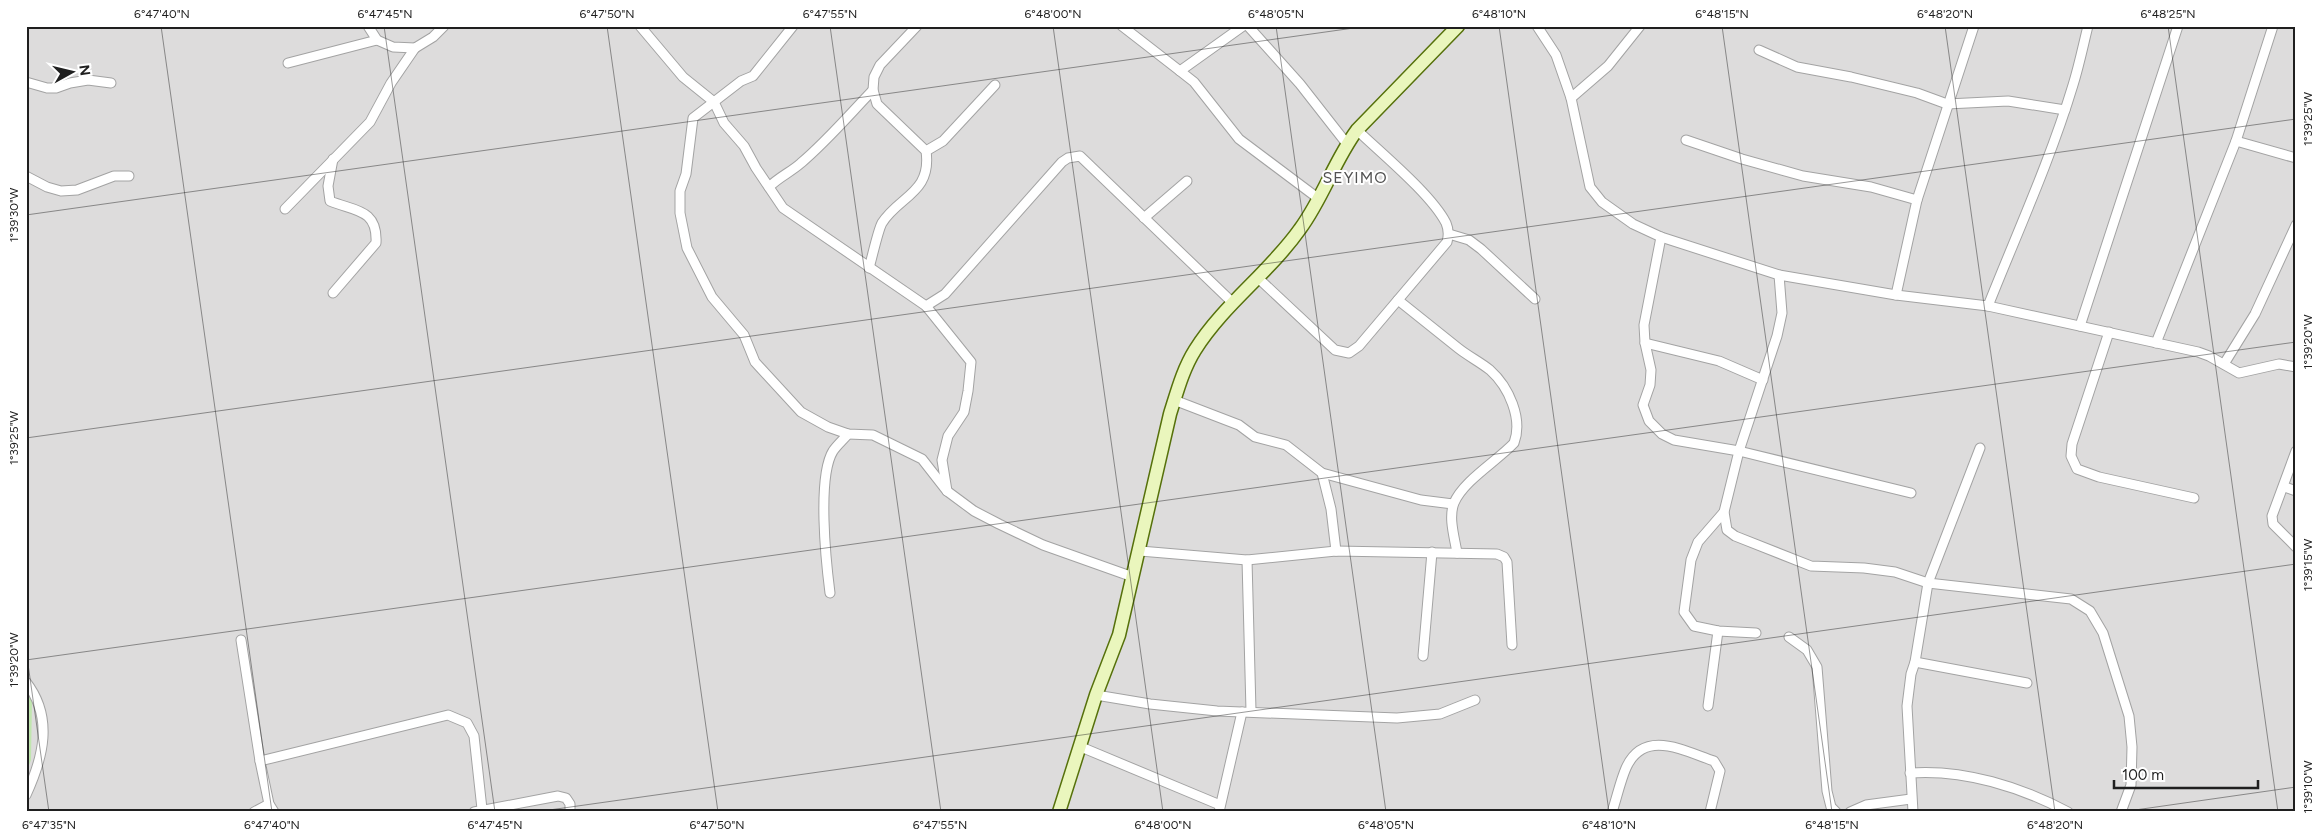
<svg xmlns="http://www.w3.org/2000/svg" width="2322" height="838" font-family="Figtree,sans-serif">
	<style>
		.residential { fill: #dddcdc }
		.grass { fill: #c1e6af }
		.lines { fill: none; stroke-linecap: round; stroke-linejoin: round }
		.street-casing { stroke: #a3a3a3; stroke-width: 11 }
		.secondary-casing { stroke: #56710b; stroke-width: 15 }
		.street { stroke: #fff; stroke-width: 9 }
		.secondary { stroke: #eaf6bd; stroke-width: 12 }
		.ticks { fill: none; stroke: #1f1f1f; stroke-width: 1; stroke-opacity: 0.45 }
		.labels { text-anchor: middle; stroke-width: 4; stroke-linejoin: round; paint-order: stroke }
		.quarter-label { font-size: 16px; letter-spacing: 1px; fill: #525252; stroke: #fff }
		.neatline { fill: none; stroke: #1f1f1f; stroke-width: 2 }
		.ticks-label { font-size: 12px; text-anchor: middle; fill: #1f1f1f }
	</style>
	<rect width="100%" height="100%" fill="#efeee6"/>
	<!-- residential -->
	<rect class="residential" x="26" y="26" width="2270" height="786"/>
	<!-- grass -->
	<polygon class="grass" points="26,691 32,701 31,760 26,773"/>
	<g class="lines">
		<!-- street casing -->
		<g class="street-casing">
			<g id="street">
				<polyline points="368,26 377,40"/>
				<polyline points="640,26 683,77 714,102 724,123 744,146 756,168 783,208 926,306 971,362 968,391 964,412 948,436 942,460 947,491"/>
				<polyline points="793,26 753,76 741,81 693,118 686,174 680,191 680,213 687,248 712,297 744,335 755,362 801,412 828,427 848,434 873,435 922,459 947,491 974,511 999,524 1043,545 1133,577"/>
				<polyline points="1122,26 1180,71"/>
				<polyline points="1243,26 1180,71 1194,82 1239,139 1319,199"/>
				<polyline points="1248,26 1300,84 1347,144"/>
				<polyline points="1537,26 1556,55 1571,98 1590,187 1602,202 1633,224 1661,237 1779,275 1896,295 1988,306 2198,352 2209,356 2239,373 2279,364 2296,367"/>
				<polyline points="1759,50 1797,67 1851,77 1917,93 1947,104 2008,101 2065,110"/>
				<polyline points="288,63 377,40 393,47 415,48 433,37 444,26"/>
				<polyline points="26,82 47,88 56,88 70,83 88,80 111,83"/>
				<polyline points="1571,98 1608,66 1640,26"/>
				<polyline points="1686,140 1742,159 1803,176 1871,187 1917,200 1896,295"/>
				<polyline points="2236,141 2296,158"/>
				<polyline points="926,151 943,141 995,85"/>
				<path d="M333 159 328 186 330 201C353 211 378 208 376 243L333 293"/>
				<polyline points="26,176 47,187 61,191 77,190 114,176 129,176"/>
				<path d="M769 187C779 177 791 172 801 163 827 141 849 115 873 90"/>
				<polyline points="1917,200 1974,26"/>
				<polyline points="285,209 370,122 391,83 415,48"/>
				<polyline points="1144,218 1187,181"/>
				<polyline points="1449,234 1469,240 1481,249 1535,299"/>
				<polyline points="1661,237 1644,325 1645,343 1651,370 1650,385 1643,405 1649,421 1662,434 1674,440 1739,451 1911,493"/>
				<path d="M869 268C872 258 878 230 882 223 899 196 932 193 926 151L877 104 873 90 874 77 880 65 917 26"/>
				<polyline points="1779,275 1782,313 1777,336 1739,451 1724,512 1727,530 1735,536 1811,566 1864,568 1895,572 1928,583 2071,599 2090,611 2103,633 2129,716 2132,747 2131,785 2121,812"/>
				<path d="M1257 277 1335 350 1349 353 1359 346 1447 242C1449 235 1449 230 1446 223 1431 194 1382 154 1357 130"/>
				<path d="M1398 300C1418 316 1438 332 1458 348 1468 356 1480 362 1490 370 1509 387 1523 419 1514 443 1497 461 1463 481 1454 503 1448 518 1455 539 1457 553"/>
				<polyline points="926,306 945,294 1062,162 1068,158 1080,156 1233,303"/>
				<path d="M1988 306C2017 233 2050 161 2073 85 2079 66 2083 46 2088 26"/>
				<polyline points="2080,326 2178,26"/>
				<polyline points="2109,332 2072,444 2071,456 2077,469 2099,477 2194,498"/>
				<polyline points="1645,343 1719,361 1763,380"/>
				<polyline points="2156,343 2236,141 2273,26"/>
				<polyline points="2224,364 2255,314 2296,225"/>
				<polyline points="1174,400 1239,425 1255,437 1286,445 1322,473 1421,500 1453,504"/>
				<polyline points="2296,451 2272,516 2273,524 2296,547"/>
				<polyline points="1322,473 1331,509 1336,551"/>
				<polyline points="2285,487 2296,491"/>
				<polyline points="1724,512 1698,542 1691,560 1684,612 1694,626 1718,631 1756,633"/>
				<polyline points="1140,551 1247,560 1336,551 1497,554 1504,557 1507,562 1512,645"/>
				<polyline points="1247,560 1251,711"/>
				<path d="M830 593C826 562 817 477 833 451 837 445 843 440 848 434"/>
				<polyline points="1789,637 1807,650 1817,667 1827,791 1831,807 1836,812"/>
				<polyline points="241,640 260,761 269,804 274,812"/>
				<polyline points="1423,656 1432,552"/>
				<polyline points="1915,662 2027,683"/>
				<path d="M26 682C54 718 43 758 26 795"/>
				<polyline points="1096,695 1150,704 1217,711 1397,718 1440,714 1475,700"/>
				<polyline points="1708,706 1718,631"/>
				<polyline points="1081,747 1220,805"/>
				<polyline points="260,761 448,715 467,723 474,736 482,809"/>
				<path d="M1910 773C1964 769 2021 787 2068 812"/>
				<polyline points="254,812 269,804"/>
				<polyline points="474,812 558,796 566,798 570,804 570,812"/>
				<polyline points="1219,812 1242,712"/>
				<path d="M1612 812C1617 797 1620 782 1626 768 1644 728 1684 751 1714 761L1720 771 1710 812"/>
				<polyline points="1850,812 1866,805 1911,799"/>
				<polyline points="1913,812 1907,706 1911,674 1915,662 1928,583 1980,448"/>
			</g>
		</g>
		<!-- secondary casing -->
		<g class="secondary-casing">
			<path id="secondary" d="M1059 812 1096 695 1119 635 1170 414C1177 392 1183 369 1195 350 1224 304 1269 273 1300 229 1323 198 1334 161 1357 130L1458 26"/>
		</g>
		<!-- street -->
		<use href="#street" class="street"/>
		<!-- secondary -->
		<use href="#secondary" class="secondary"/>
	</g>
	<!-- ticks -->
	<path class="ticks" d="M161 26 272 812M384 26 495 812M607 26 718 812M830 26 941 812M1053 26 1163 812M1276 26 1386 812M1499 26 1609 812M1722 26 1832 812M1945 26 2055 812M2168 26 2278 812M26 215 1368 26M26 438 2296 119M26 650 49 812M26 660 2296 342M535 812 2296 564M2121 812 2296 787"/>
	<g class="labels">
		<!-- quarter labels -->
		<g class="quarter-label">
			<text x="1355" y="183">SEYIMO</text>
		</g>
	</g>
	<!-- border -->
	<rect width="2322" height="838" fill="none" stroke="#ffffff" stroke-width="55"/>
	<!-- north arrow -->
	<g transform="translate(72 72) rotate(82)" stroke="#ffffff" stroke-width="4" paint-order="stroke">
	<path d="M0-4L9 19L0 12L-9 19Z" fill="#1f1f1f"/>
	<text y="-8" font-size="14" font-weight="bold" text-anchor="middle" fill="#1f1f1f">N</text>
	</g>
	<!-- scale -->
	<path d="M2114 780v8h144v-8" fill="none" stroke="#1f1f1f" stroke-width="2.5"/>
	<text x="2122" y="780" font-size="15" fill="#1f1f1f" stroke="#ffffff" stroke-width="4" paint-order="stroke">100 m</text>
	<rect x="28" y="28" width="2266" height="782" class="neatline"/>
	<g class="ticks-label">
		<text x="162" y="18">6°47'40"N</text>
		<text x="385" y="18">6°47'45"N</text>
		<text x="607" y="18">6°47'50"N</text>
		<text x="830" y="18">6°47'55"N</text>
		<text x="1053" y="18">6°48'00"N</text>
		<text x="1276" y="18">6°48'05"N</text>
		<text x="1499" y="18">6°48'10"N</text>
		<text x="1722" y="18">6°48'15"N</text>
		<text x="1945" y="18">6°48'20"N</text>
		<text x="2168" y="18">6°48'25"N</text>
		<text transform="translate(2308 119) rotate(-90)" y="4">1°39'25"W</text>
		<text transform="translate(14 215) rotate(-90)" y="4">1°39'30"W</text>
		<text transform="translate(2308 342) rotate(-90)" y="4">1°39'20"W</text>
		<text transform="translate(14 438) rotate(-90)" y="4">1°39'25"W</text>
		<text transform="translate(2308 565) rotate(-90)" y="4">1°39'15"W</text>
		<text transform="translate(14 660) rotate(-90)" y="4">1°39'20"W</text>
		<text transform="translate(2308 787) rotate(-90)" y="4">1°39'10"W</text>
		<text x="49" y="829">6°47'35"N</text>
		<text x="272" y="829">6°47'40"N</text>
		<text x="495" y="829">6°47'45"N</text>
		<text x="717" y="829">6°47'50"N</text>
		<text x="940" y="829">6°47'55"N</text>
		<text x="1163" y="829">6°48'00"N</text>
		<text x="1386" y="829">6°48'05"N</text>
		<text x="1609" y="829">6°48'10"N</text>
		<text x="1832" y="829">6°48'15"N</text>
		<text x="2055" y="829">6°48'20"N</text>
	</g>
</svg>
